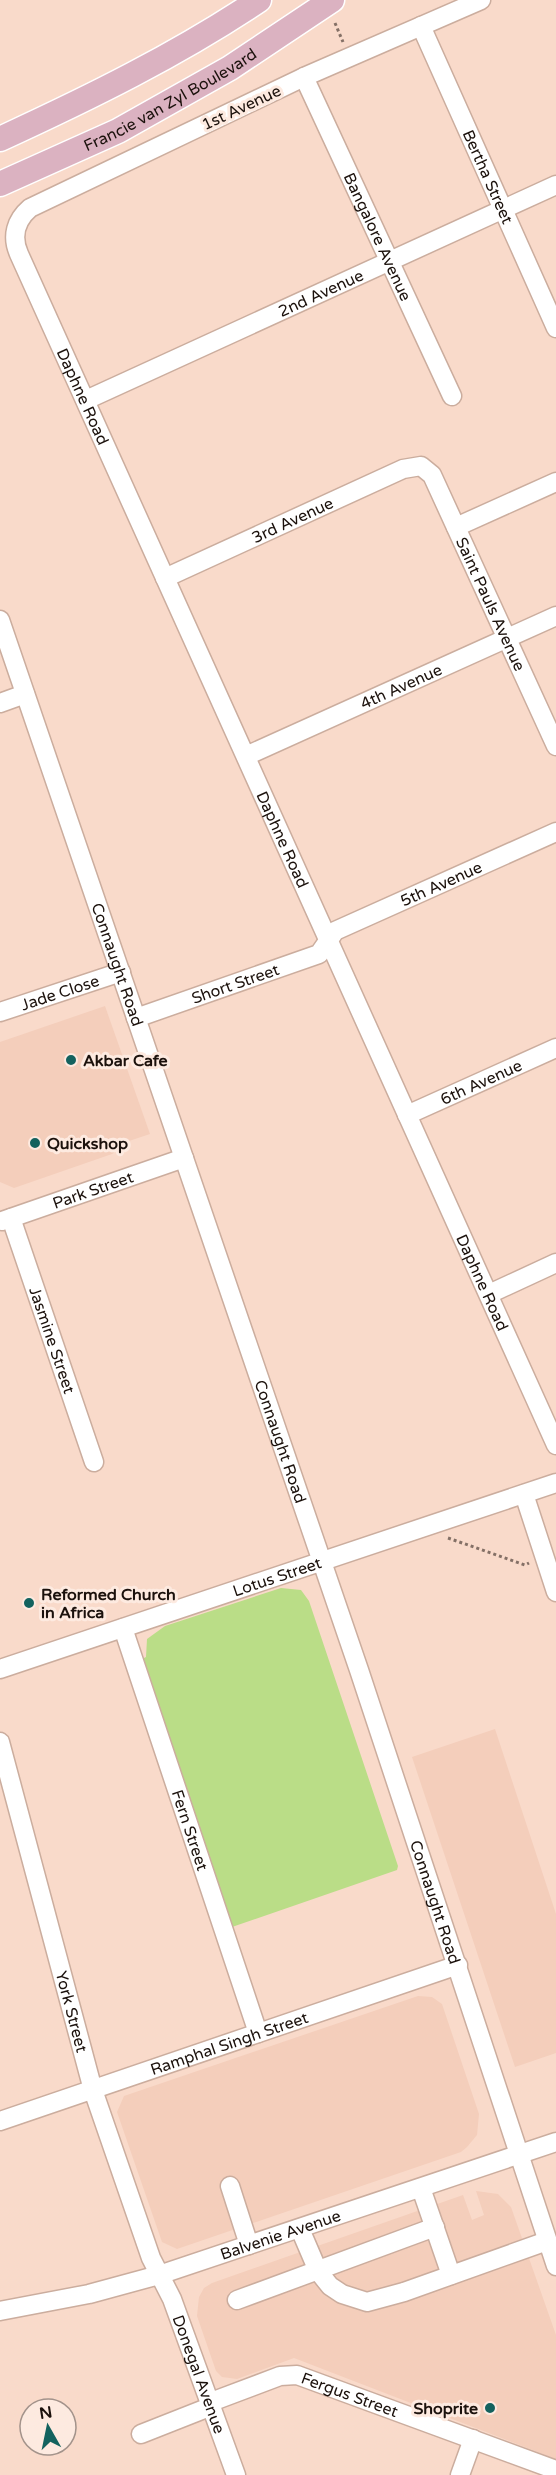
<svg xmlns="http://www.w3.org/2000/svg" width="556" height="2475" font-family="'Varela Round',sans-serif">
	<style>
		.built { fill: #f4cebb }
		.green { fill: #badd87 }
		.lines { fill: none; stroke-linecap: round; stroke-linejoin: round }
		.minor-casing { stroke: #cbad9e; stroke-width: 21 }
		.major-casing { stroke: #fff; stroke-width: 27 }
		.path { stroke: #847066; stroke-width: 3; stroke-dasharray: 3 3; stroke-linecap: butt }
		.minor { stroke: #fff; stroke-width: 18 }
		.major { stroke: #dbb2c1; stroke-width: 24 }
		.poi-dot { fill: #13625e; stroke: #fdeae0; stroke-width: 2 }
		.labels { text-anchor: middle; stroke-width: 6; stroke-linejoin: round; paint-order: stroke }
		.street-label { font-size: 16px; fill: #1b110c; stroke: #fdeae0 }
		.poi-label { font-size: 16px; font-weight: bold; fill: #1b110c; stroke: #fdeae0; text-anchor: start }
	</style>
	<rect width="100%" height="100%" fill="#f9daca"/>
	<!-- built -->
	<g class="built">
		<polygon points="105,1006 150,1134 129,1141 112,1154 14,1188 0,1182 0,1042"/>
		<polygon points="495,1729 556,1914 556,2053 515,2067 412,1757"/>
		<polygon points="418,1996 432,1997 442,2004 479,2114 477,2135 467,2147 461,2152 177,2249 162,2242 117,2112 124,2096"/>
		<polygon points="476,2191 498,2194 511,2207 556,2335 556,2459 294,2358 237,2379 222,2377 216,2371 197,2316 199,2297 204,2288 212,2283 463,2195 472,2220 484,2215"/>
	</g>
	<!-- green -->
	<polygon class="green" points="281,1588 301,1590 309,1601 398,1866 397,1870 232,1927 142,1659 146,1657 147,1639 165,1626"/>
	<g class="lines">
		<!-- minor casing -->
		<g class="minor-casing">
			<g id="minor">
				<path id="s1" d="M481 0 304 77 30 208C16 220 11 236 19 254L556 1445"/>
				<path id="s2" d="M421 26 556 328"/>
				<path id="s3" d="M304 77 452 396"/>
				<path id="s4" d="M86 400 556 185"/>
				<polyline points="456,527 556,482"/>
				<path id="s5" d="M165 578 403 469 421 466 432 475 556 746"/>
				<path id="s6" d="M0 620 359 1670 556 2266"/>
				<polyline points="0,703 25,694"/>
				<path id="s7" d="M246 756 556 616"/>
				<path id="s8" d="M0 1012 121 972"/>
				<path id="s9" d="M136 1018 319 954 335 931 556 832"/>
				<path id="s10" d="M407 1115 556 1048"/>
				<path id="s11" d="M11 1218 94 1462"/>
				<path id="s12" d="M2 1221 184 1158"/>
				<polyline points="489,1294 556,1263"/>
				<polyline points="524,1494 556,1592"/>
				<path id="s13" d="M123 1628 258 2033"/>
				<path id="s14" d="M0 1669 556 1483"/>
				<path id="s15" d="M0 1742 93 2090 151 2258 172 2299 236 2475"/>
				<path id="s16" d="M0 2121 458 1965"/>
				<polyline points="230,2186 249,2245"/>
				<polyline points="421,2188 451,2275"/>
				<polyline points="300,2229 318,2271 330,2286 342,2294 367,2302 404,2292 547,2241"/>
				<polyline points="237,2300 435,2227"/>
				<path id="s17" d="M0 2311 89 2294 159 2275 556 2142"/>
				<path id="s18" d="M211 2402 280 2376 297 2375 556 2470"/>
				<polyline points="141,2434 212,2406"/>
				<polyline points="460,2475 473,2439"/>
			</g>
		</g>
		<!-- major casing -->
		<g class="major-casing">
			<g id="major">
				<path d="M0 139C89 98 177 55 259 0"/>
				<path id="s19" d="M0 184 118 131 230 68 332 0"/>
			</g>
		</g>
		<!-- path -->
		<g class="path">
			<polyline points="335,23 343,42"/>
			<polyline points="448,1538 525,1565 529,1563"/>
		</g>
		<!-- minor -->
		<use href="#minor" class="minor"/>
		<!-- major -->
		<use href="#major" class="major"/>
	</g>
	<!-- markers -->
	<g class="poi-dot">
		<circle cx="71" cy="1060" r="6"/>
		<circle cx="35" cy="1143" r="6"/>
		<circle cx="29" cy="1603" r="6"/>
		<circle cx="490" cy="2408" r="6"/>
	</g>
	<g class="labels">
		<!-- street labels -->
		<g class="street-label">
			<text dy="6" stroke="none"><textPath href="#s19" startOffset="190">Francie van Zyl Boulevard</textPath></text>
			<text transform="translate(241 107) rotate(-25)" y="6">1st Avenue</text>
			<text dy="6" stroke="none"><textPath href="#s2" startOffset="165">Bertha Street</textPath></text>
			<text dy="6" stroke="none"><textPath href="#s3" startOffset="176">Bangalore Avenue</textPath></text>
			<text dy="6" stroke="none"><textPath href="#s4" startOffset="258">2nd Avenue</textPath></text>
			<text dy="6" stroke="none"><textPath href="#s1" startOffset="704">Daphne Road</textPath></text>
			<text dy="6" stroke="none"><textPath href="#s5" startOffset="140">3rd Avenue</textPath></text>
			<text dy="6" stroke="none"><textPath href="#s5" startOffset="436">Saint Pauls Avenue</textPath></text>
			<text dy="6" stroke="none"><textPath href="#s7" startOffset="170">4th Avenue</textPath></text>
			<text dy="6" stroke="none"><textPath href="#s1" startOffset="1190">Daphne Road</textPath></text>
			<text dy="6" stroke="none"><textPath href="#s9" startOffset="338">5th Avenue</textPath></text>
			<text dy="6" stroke="none"><textPath href="#s6" startOffset="364">Connaught Road</textPath></text>
			<text dy="6" stroke="none"><textPath href="#s9" startOffset="105">Short Street</textPath></text>
			<text dy="6" stroke="none"><textPath href="#s8" startOffset="63">Jade Close</textPath></text>
			<text dy="6" stroke="none"><textPath href="#s10" startOffset="81">6th Avenue</textPath></text>
			<text dy="6" stroke="none"><textPath href="#s12" startOffset="96">Park Street</textPath></text>
			<text dy="6" stroke="none"><textPath href="#s1" startOffset="1676">Daphne Road</textPath></text>
			<text dy="6" stroke="none"><textPath href="#s11" startOffset="129">Jasmine Street</textPath></text>
			<text dy="6" stroke="none"><textPath href="#s6" startOffset="868">Connaught Road</textPath></text>
			<text dy="6" stroke="none"><textPath href="#s14" startOffset="292">Lotus Street</textPath></text>
			<text dy="6" stroke="none"><textPath href="#s13" startOffset="213">Fern Street</textPath></text>
			<text dy="6" stroke="none"><textPath href="#s6" startOffset="1354">Connaught Road</textPath></text>
			<text dy="6" stroke="none"><textPath href="#s15" startOffset="279">York Street</textPath></text>
			<text dy="6" stroke="none"><textPath href="#s16" startOffset="242">Ramphal Singh Street</textPath></text>
			<text dy="6" stroke="none"><textPath href="#s17" startOffset="291">Balvenie Avenue</textPath></text>
			<text dy="6" stroke="none"><textPath href="#s15" startOffset="664">Donegal Avenue</textPath></text>
			<text dy="6" stroke="none"><textPath href="#s18" startOffset="147">Fergus Street</textPath></text>
		</g>
		<!-- poi labels -->
		<g class="poi-label">
			<text x="83" y="1066">Akbar Cafe</text>
			<text x="47" y="1149">Quickshop</text>
			<text x="41" y="1600">Reformed Church<tspan x="41" dy="18">in Africa</tspan></text>
			<text x="478" y="2414" text-anchor="end">Shoprite</text>
		</g>
	</g>
	<!-- north arrow -->
	<g transform="translate(48 2427) rotate(351)"><circle r="28" fill="#fdeae0" stroke="#a3938b" stroke-width="1.5"/>
	<path d="M0-4.5L10 22L0 15L-10 22Z" fill="#13625e"/>
	<text y="-9" font-size="16" font-weight="bold" text-anchor="middle" fill="#1b110c">N</text>
	</g>
</svg>
